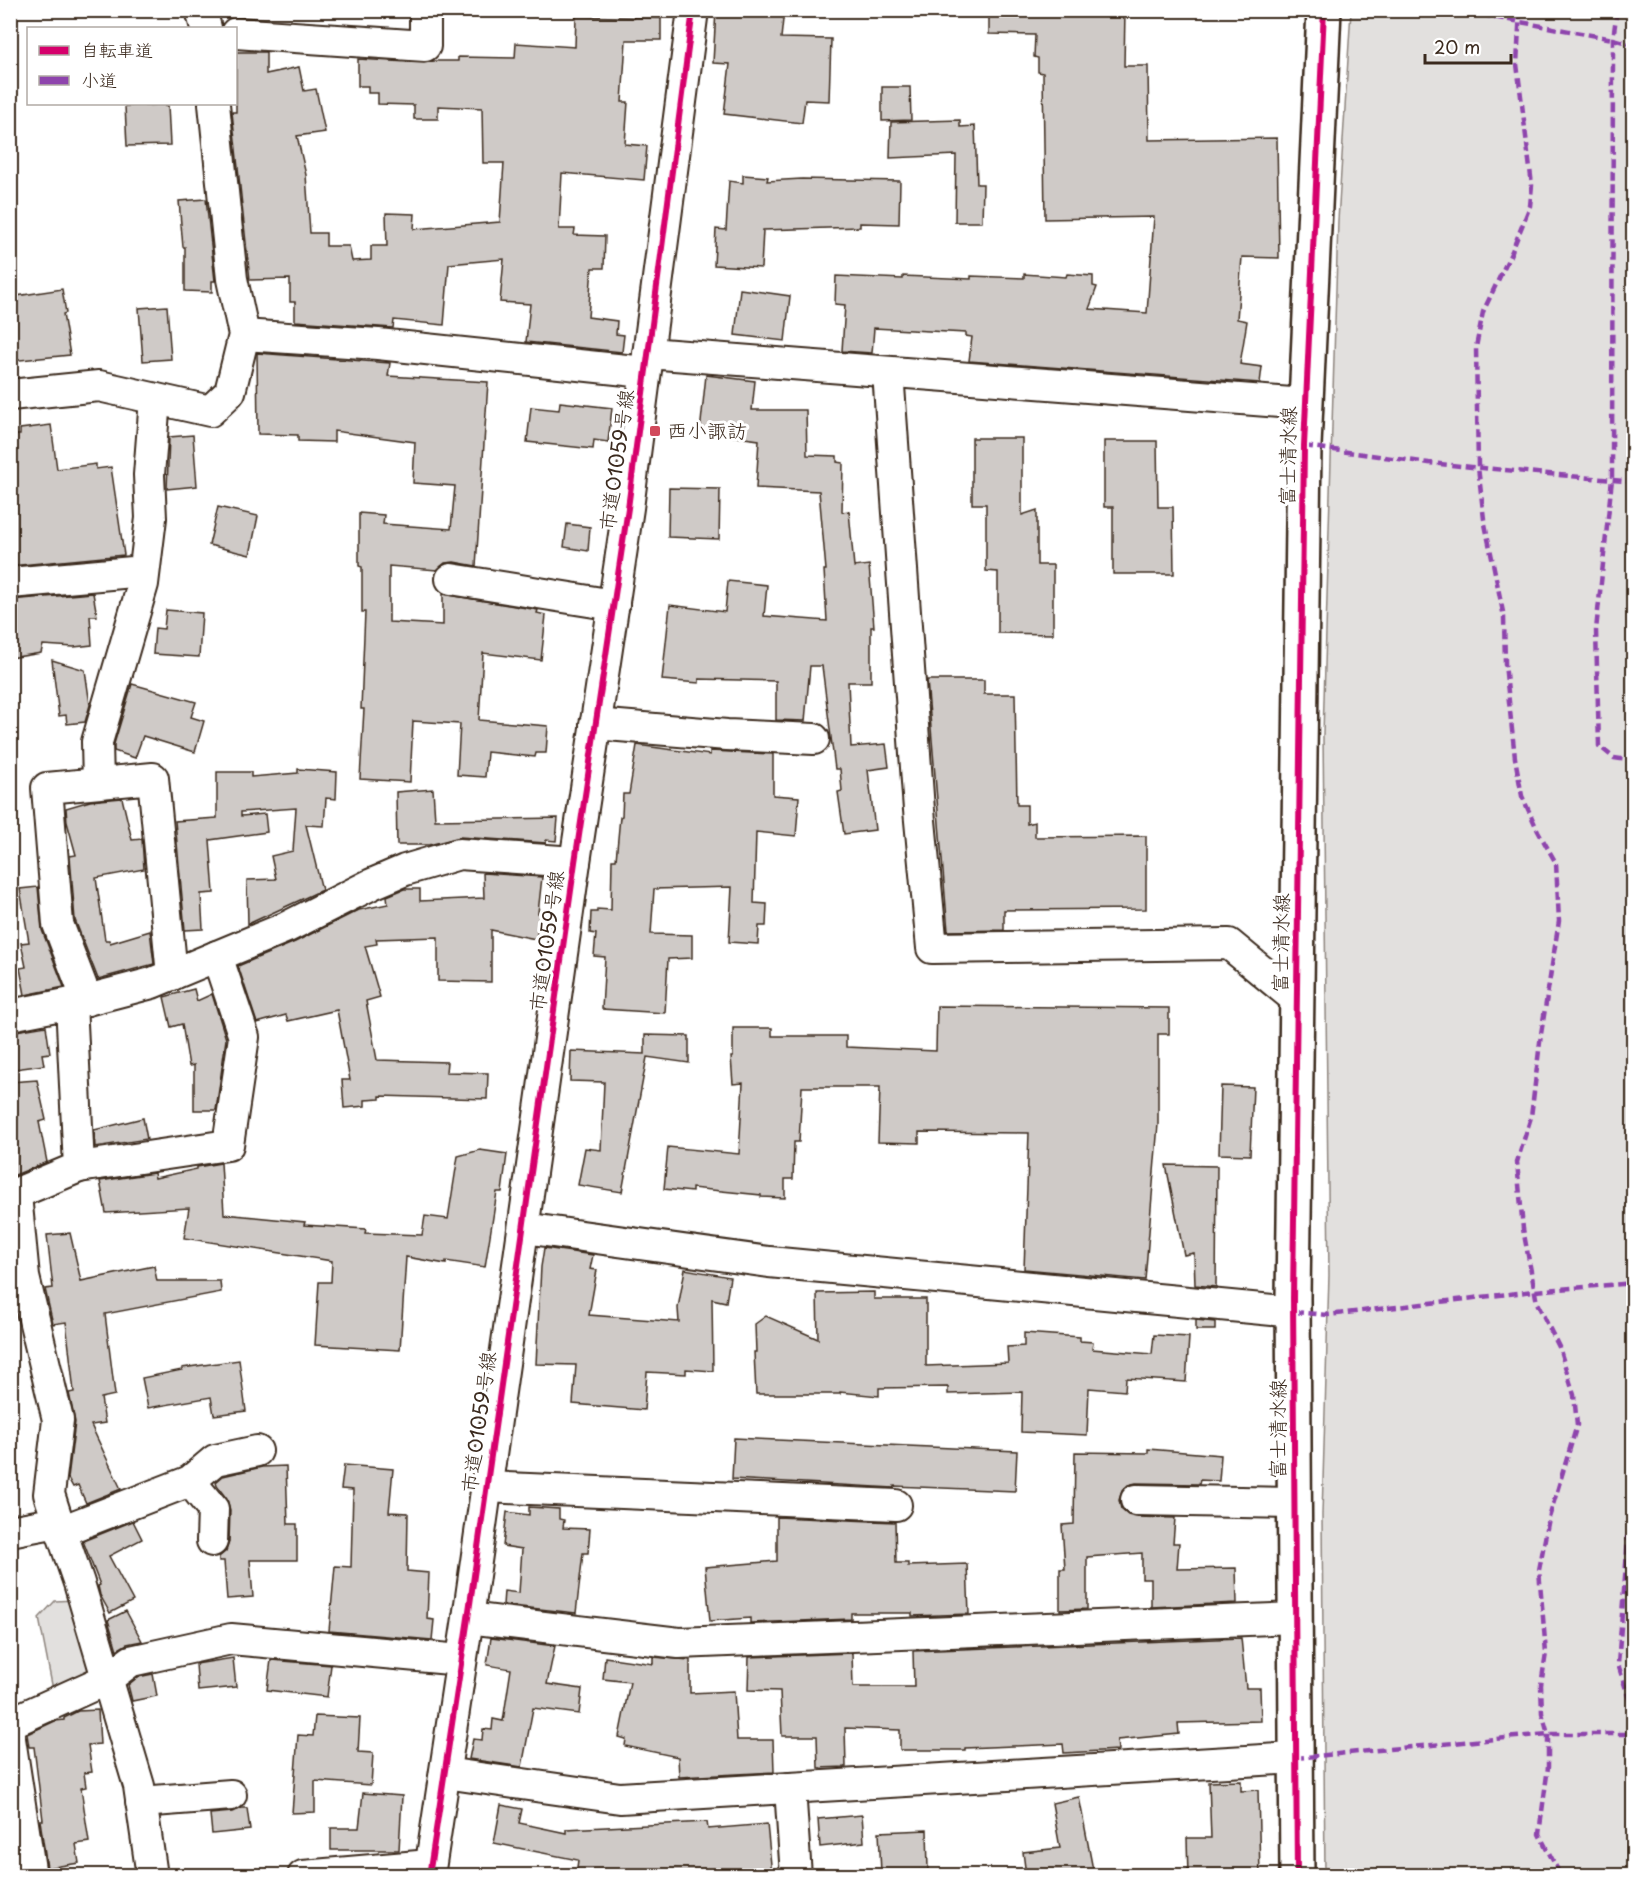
<svg xmlns="http://www.w3.org/2000/svg" width="1644" height="1886" font-family="'Playpen Sans','Klee One',sans-serif">
	<style>
		.green { fill: #e2e0de; stroke: #8e857e; stroke-width: 1.5 }
		.building { fill: #cfcac7; stroke: #3b2a1e; stroke-width: 1.5 }
		.lines { fill: none; stroke-linecap: round; stroke-linejoin: round }
		.minor-casing { stroke: #3b2a1e; stroke-width: 34 }
		.major-casing { stroke: #3b2a1e; stroke-width: 38 }
		.minor { stroke: #fff; stroke-width: 30 }
		.major { stroke: #fff; stroke-width: 33 }
		.quiet { stroke: #8e44ad; stroke-width: 4.5; stroke-dasharray: 9 4.5; stroke-linecap: butt }
		.cycleway-casing { stroke: #fff; stroke-width: 10 }
		.cycleway { stroke: #d6006c; stroke-width: 6 }
		.poi-dot { fill: #d1495b; stroke: #fff; stroke-width: 2 }
		.labels { text-anchor: middle; stroke-width: 6; stroke-linejoin: round; paint-order: stroke }
		.poi-label { font-size: 20px; fill: #3b2a1e; stroke: #fff; text-anchor: start }
		.street-label { font-size: 20px; fill: #3b2a1e; stroke: #fff }
	</style>
	<rect width="100%" height="100%" fill="#fff"/>
	<filter id="ink" filterUnits="userSpaceOnUse"><feTurbulence type="fractalNoise" baseFrequency=".0167" numOctaves="2"/><feDisplacementMap in="SourceGraphic" scale="12" xChannelSelector="R" yChannelSelector="G"/><feConvolveMatrix kernelMatrix="1 2 1 2 8 2 1 2 1" color-interpolation-filters="sRGB"/></filter>
	<g filter="url(#ink)">
		<!-- green -->
		<g class="green">
			<polygon points="1351,11 1633,11 1633,1875 1325,1875 1322,1515 1329,1275 1323,735 1338,221"/>
			<polygon points="76,1600 96,1670 54,1695 39,1618 55,1601"/>
		</g>
		<!-- building -->
		<g class="building">
			<polygon points="716,10 784,10 781,38 831,39 829,101 805,100 802,123 724,114 730,64 713,63"/>
			<polygon points="989,10 1125,10 1124,66 1148,66 1149,140 1277,138 1279,258 1242,257 1237,319 1247,321 1240,364 1262,367 1260,383 969,361 972,337 966,336 966,333 874,328 872,353 842,351 845,305 835,304 836,276 903,279 903,276 971,279 971,276 1024,278 1024,274 1066,277 1067,274 1093,276 1093,286 1097,287 1089,309 1147,313 1154,217 1045,219 1043,73 1038,72 1038,58 1034,57 1035,35 989,34"/>
			<polygon points="576,16 661,18 661,40 626,40 622,102 628,102 625,144 647,146 644,180 562,173 559,229 575,229 574,235 605,236 604,268 592,268 588,317 617,321 616,334 624,335 622,352 526,342 530,304 500,302 504,259 449,264 444,325 394,320 393,328 295,321 295,302 290,302 290,279 250,280 232,112 236,112 236,52 266,52 266,74 299,67 304,91 316,89 325,132 297,136 306,175 310,233 326,233 326,246 349,246 352,261 371,260 371,246 387,246 386,213 415,214 414,229 500,222 504,163 483,163 482,108 438,106 438,119 414,119 414,105 378,104 378,93 368,93 368,86 358,86 358,59 424,63 434,61 458,61 458,57 515,58 516,43 575,47"/>
			<polygon points="882,87 910,87 911,120 882,121"/>
			<polygon points="168,105 170,145 127,146 125,106"/>
			<polygon points="960,120 960,127 975,126 977,184 983,184 982,222 955,222 956,155 890,158 891,122"/>
			<polygon points="743,175 768,177 767,181 802,179 900,181 899,224 860,223 860,227 763,230 761,268 714,265 716,229 726,230 729,181 743,183"/>
			<polygon points="206,199 215,281 212,281 212,292 185,291 185,247 183,247 179,201"/>
			<polygon points="62,289 66,313 63,314 70,355 10,361 10,297"/>
			<polygon points="740,289 790,296 785,341 735,335"/>
			<polygon points="167,306 171,359 143,361 139,308"/>
			<polygon points="257,353 390,363 388,376 488,382 476,566 454,562 445,563 437,570 389,566 389,622 443,625 443,594 538,610 537,613 546,615 541,660 483,653 479,720 548,726 546,753 536,753 535,757 487,752 485,777 457,775 460,724 413,721 410,782 360,779 364,709 361,709 365,612 362,612 362,567 359,566 359,513 384,515 383,524 451,529 455,486 413,483 415,442 334,431 334,442 298,441 298,435 258,434"/>
			<polygon points="706,375 755,381 752,410 806,410 807,455 837,456 837,462 843,463 842,512 849,511 854,567 869,565 874,627 871,627 871,682 848,682 851,747 886,744 889,767 868,770 875,830 844,834 838,792 842,791 840,769 835,769 822,666 810,666 805,721 776,720 776,681 699,679 699,683 662,680 670,605 725,612 728,581 767,585 764,616 827,621 824,570 826,570 819,491 756,488 759,440 700,432"/>
			<polygon points="560,402 612,408 608,442 594,440 593,449 527,442 531,407 559,410"/>
			<polygon points="51,425 57,469 96,464 96,469 111,467 124,555 10,566 10,435 20,435 20,429"/>
			<polygon points="193,435 197,486 167,489 169,437"/>
			<polygon points="972,438 1022,438 1022,515 1037,510 1037,565 1053,565 1053,634 998,633 998,572 986,571 986,504 972,504"/>
			<polygon points="1104,441 1157,441 1158,507 1173,507 1174,574 1113,574 1113,507 1104,507"/>
			<polygon points="669,488 720,489 719,539 668,537"/>
			<polygon points="218,507 258,516 250,555 209,545"/>
			<polygon points="567,524 590,527 588,551 564,547"/>
			<polygon points="93,593 97,616 90,616 92,645 74,647 43,645 41,653 10,658 10,600"/>
			<polygon points="166,610 202,613 199,657 153,654 155,628 164,629"/>
			<polygon points="52,660 85,670 90,705 85,722 67,724 66,715 59,716"/>
			<polygon points="927,680 984,680 984,694 1015,694 1017,805 1027,805 1027,824 1035,822 1035,837 1146,836 1146,909 1004,910 1004,930 948,931"/>
			<polygon points="132,684 196,702 191,717 204,721 195,752 143,736 135,758 114,751 114,744"/>
			<polygon points="637,745 710,755 710,751 773,754 773,795 799,797 796,836 756,832 754,903 767,904 766,926 759,926 758,944 729,942 732,887 654,889 651,934 692,935 692,958 668,959 665,1013 602,1009 605,957 594,956 596,934 590,933 591,912 597,912 597,909 611,910 612,860 616,860 620,817 622,816 623,794 629,794"/>
			<polygon points="298,769 337,772 336,799 326,798 324,826 306,825 322,890 248,924 247,880 276,879 271,856 293,851 296,808 241,812 241,816 265,814 267,832 210,840 214,893 201,894 203,929 185,930 175,821 217,818 217,772 251,772 251,777 298,773"/>
			<polygon points="433,789 435,820 558,818 556,841 546,840 546,843 460,837 429,845 397,845 396,792"/>
			<polygon points="122,798 132,840 142,839 144,869 96,878 105,940 109,940 110,943 150,931 154,964 98,979 75,920 70,856 76,855 67,822 66,808 90,801"/>
			<polygon points="483,873 542,877 538,913 541,914 536,939 491,930 491,982 438,981 438,937 376,939 377,944 365,946 380,997 366,1001 377,1060 447,1062 446,1072 488,1073 487,1099 380,1096 380,1099 365,1100 365,1106 344,1108 342,1080 350,1080 337,1010 288,1021 286,1015 257,1023 238,966 295,942 359,910 388,904 387,896 404,889 420,889 420,901 484,898"/>
			<polygon points="38,887 42,930 64,987 25,995 20,968 26,967 21,943 29,942 20,889"/>
			<polygon points="194,989 197,1001 212,994 226,1039 216,1110 194,1110 194,1065 189,1066 182,1024 171,1027 164,997"/>
			<polygon points="937,1006 1169,1008 1169,1034 1158,1034 1158,1124 1145,1280 1024,1269 1029,1133 919,1132 919,1143 878,1142 880,1087 802,1087 799,1142 794,1142 793,1179 785,1179 785,1198 761,1197 761,1195 692,1188 692,1192 664,1189 668,1147 739,1154 743,1083 733,1084 731,1057 733,1057 733,1028 772,1028 772,1036 846,1036 846,1047 936,1051"/>
			<polygon points="46,1026 50,1053 42,1054 44,1065 15,1069 10,1032"/>
			<polygon points="645,1035 689,1036 689,1063 647,1057 622,1192 578,1185 585,1148 601,1150 604,1082 570,1081 571,1051 645,1054"/>
			<polygon points="37,1080 46,1120 39,1122 47,1162 10,1177 10,1082"/>
			<polygon points="1221,1086 1253,1087 1250,1155 1219,1154"/>
			<polygon points="143,1118 147,1139 95,1147 94,1130"/>
			<polygon points="480,1150 507,1154 502,1192 497,1192 485,1267 446,1261 446,1264 406,1257 400,1350 315,1345 319,1282 331,1282 332,1261 184,1238 189,1208 106,1213 100,1181 154,1173 155,1178 197,1169 197,1167 221,1163 224,1214 305,1222 304,1225 366,1229 365,1233 422,1235 425,1216 448,1219 458,1156"/>
			<polygon points="1166,1165 1217,1166 1216,1287 1195,1285 1194,1253 1184,1255"/>
			<polygon points="70,1233 81,1281 154,1266 157,1281 220,1281 221,1292 105,1314 115,1395 101,1398 105,1423 91,1425 121,1489 86,1503 78,1485 73,1487 68,1478 75,1422 69,1393 74,1392 66,1322 53,1324 45,1289 53,1288 47,1235"/>
			<polygon points="544,1248 593,1255 590,1269 597,1270 589,1315 679,1322 678,1308 685,1269 730,1277 726,1302 712,1299 713,1371 686,1369 686,1374 647,1372 644,1410 573,1404 576,1365 536,1364 541,1267"/>
			<polygon points="874,1292 874,1299 926,1299 926,1366 1008,1363 1007,1347 1024,1346 1024,1333 1080,1337 1080,1341 1093,1342 1092,1349 1152,1354 1154,1335 1189,1337 1186,1382 1126,1378 1125,1391 1089,1388 1087,1435 1021,1432 1022,1392 948,1394 948,1387 879,1388 879,1396 840,1392 840,1394 756,1394 754,1352 756,1352 755,1324 766,1316 818,1339 817,1293"/>
			<polygon points="1196,1320 1215,1322 1215,1330 1196,1330"/>
			<polygon points="239,1360 246,1411 214,1415 211,1397 148,1408 142,1378 182,1370 182,1368"/>
			<polygon points="734,1438 1017,1451 1015,1491 894,1486 894,1488 732,1479"/>
			<polygon points="1148,1449 1221,1455 1219,1481 1200,1480 1199,1484 1136,1483 1128,1485 1122,1491 1119,1500 1121,1509 1128,1515 1136,1517 1175,1518 1173,1543 1179,1543 1177,1569 1236,1568 1237,1603 1151,1607 1151,1579 1142,1579 1142,1553 1087,1557 1087,1609 1060,1610 1060,1569 1065,1569 1062,1525 1074,1524 1075,1452 1148,1453"/>
			<polygon points="344,1465 393,1469 389,1512 408,1513 407,1571 429,1573 427,1619 434,1620 432,1640 329,1631 335,1566 351,1567 353,1490 341,1489"/>
			<polygon points="286,1466 288,1524 297,1524 297,1560 250,1560 253,1597 227,1599 224,1561 219,1561 219,1557 226,1551 229,1542 230,1510 227,1499 217,1486 216,1482 223,1476 262,1467"/>
			<polygon points="529,1507 559,1509 559,1519 564,1520 563,1528 590,1529 588,1553 583,1553 576,1613 503,1605 504,1591 519,1593 522,1549 503,1546 507,1512 529,1515"/>
			<polygon points="777,1517 895,1522 896,1563 908,1563 908,1566 967,1564 969,1614 912,1616 912,1613 851,1613 851,1619 750,1623 750,1618 710,1621 705,1567 777,1561"/>
			<polygon points="133,1521 142,1539 109,1556 133,1601 110,1613 100,1595 98,1586 100,1585 83,1541"/>
			<polygon points="126,1611 142,1641 127,1644 117,1650 108,1620"/>
			<polygon points="491,1638 555,1646 547,1684 582,1689 579,1714 533,1708 522,1767 469,1759 473,1739 482,1740 483,1729 492,1730 493,1719 503,1721 511,1669 487,1665"/>
			<polygon points="1241,1638 1246,1688 1260,1688 1261,1721 1178,1723 1179,1734 1117,1740 1118,1750 1064,1753 1063,1744 965,1748 965,1750 900,1750 900,1730 845,1728 846,1767 818,1768 817,1736 782,1736 780,1691 748,1690 749,1657 852,1653 853,1687 914,1687 913,1651"/>
			<polygon points="605,1657 653,1664 653,1657 690,1660 690,1693 734,1691 737,1740 773,1740 774,1772 679,1777 678,1757 625,1746 626,1739 619,1737 630,1682 603,1679"/>
			<polygon points="233,1658 236,1687 198,1691 196,1664"/>
			<polygon points="271,1660 331,1665 327,1697 267,1690"/>
			<polygon points="153,1674 157,1696 132,1701 128,1685 138,1677"/>
			<polygon points="98,1710 100,1744 88,1745 92,1772 84,1773 86,1787 81,1788 89,1842 76,1844 79,1863 47,1868 40,1820 43,1820 34,1747 29,1747 27,1734 55,1721 64,1720 64,1718 78,1711"/>
			<polygon points="315,1716 360,1718 358,1752 373,1753 371,1785 315,1781 315,1812 292,1813 298,1735 313,1736"/>
			<polygon points="1241,1781 1241,1791 1258,1790 1260,1875 1188,1875 1187,1838 1211,1838 1209,1782"/>
			<polygon points="363,1793 402,1796 399,1850 331,1850 331,1828 359,1828"/>
			<polygon points="1079,1797 1094,1875 1026,1875 1023,1852 1060,1848 1052,1803"/>
			<polygon points="501,1805 522,1809 519,1823 566,1833 566,1829 707,1822 708,1829 767,1824 772,1875 576,1875 578,1860 494,1843"/>
			<polygon points="242,1808 247,1808 250,1830 212,1834 210,1814 232,1812"/>
			<polygon points="862,1815 864,1842 820,1847 818,1819"/>
			<polygon points="927,1830 928,1870 881,1872 879,1832"/>
		</g>
		<g class="lines">
			<!-- minor casing -->
			<g class="minor-casing">
				<g id="minor">
					<polyline points="201,10 206,28"/>
					<polyline points="236,33 425,46 425,10"/>
					<polyline points="244,335 378,344 645,372"/>
					<polyline points="648,353 1305,404"/>
					<polyline points="888,372 919,810 932,948 1229,944 1297,1000"/>
					<polyline points="10,395 99,386 210,411 230,392 244,335 232,279 214,104"/>
					<polyline points="451,579 614,605"/>
					<polyline points="10,583 144,571"/>
					<polyline points="595,724 727,735 814,739"/>
					<polyline points="98,783 97,742 143,584 151,518 149,475 155,399"/>
					<polyline points="87,1000 58,924 47,788 153,778 172,975"/>
					<polyline points="10,1015 87,1000 152,983 287,927 372,884 405,870 459,854 575,862"/>
					<polyline points="79,1167 228,1145 244,1037 217,956"/>
					<polyline points="10,1196 79,1167 71,1003"/>
					<polyline points="524,1228 769,1262 1294,1312"/>
					<polyline points="190,1481 213,1509 212,1541"/>
					<polyline points="486,1487 896,1505"/>
					<polyline points="1136,1500 1295,1503"/>
					<polyline points="58,1522 79,1583 139,1786 152,1876"/>
					<polyline points="10,1531 58,1522 49,1494 58,1420 24,1277 16,1195"/>
					<polyline points="61,1531 190,1481 215,1460 257,1451"/>
					<polyline points="468,1618 679,1643 1296,1618"/>
					<polyline points="10,1723 107,1679 131,1661 231,1639 461,1660"/>
					<polyline points="10,1739 31,1876"/>
					<polyline points="445,1773 620,1798 1295,1758"/>
					<polyline points="790,1788 796,1876"/>
					<polyline points="141,1802 231,1795"/>
					<polyline points="303,1876 430,1865"/>
					<polyline points="429,1876 468,1618 575,862 628,508 693,10"/>
				</g>
			</g>
			<!-- major casing -->
			<g class="major-casing">
				<polyline id="major" points="1297,1876 1293,1298 1304,446 1324,10"/>
			</g>
			<!-- minor -->
			<use href="#minor" class="minor"/>
			<!-- major -->
			<use href="#major" class="major"/>
			<!-- quiet -->
			<g class="quiet">
				<polyline points="1455,10 1613,39 1634,45"/>
				<polyline points="1520,10 1517,64 1532,185 1530,206 1512,251 1483,312 1476,347 1478,467 1484,519 1504,617 1505,664 1515,758 1522,796 1538,831 1556,863 1559,921 1541,1034 1531,1117 1517,1162 1523,1229 1537,1303 1559,1347 1574,1395 1577,1425 1549,1518 1539,1570 1546,1653 1541,1685 1542,1713 1548,1734 1548,1767 1539,1834 1560,1874 1563,1876"/>
				<polyline points="1617,10 1613,39 1612,479 1596,630 1599,746 1614,758 1634,761"/>
				<polyline points="1304,446 1429,463 1634,482"/>
				<polyline points="1294,1312 1328,1315 1534,1291 1634,1283"/>
				<polyline points="1634,1465 1618,1664 1634,1715"/>
				<polyline points="1295,1758 1548,1734 1634,1734"/>
			</g>
			<!-- cycleway casing -->
			<g class="cycleway-casing">
				<g id="cycleway">
					<polyline points="429,1876 468,1618 575,862 628,508 693,10"/>
					<polyline points="1297,1876 1293,1298 1304,446 1324,10"/>
				</g>
			</g>
			<!-- cycleway -->
			<use href="#cycleway" class="cycleway"/>
		</g>
	</g>
	<!-- markers -->
	<rect class="poi-dot" x="649" y="425" width="12" height="12" rx="3"/>
	<g class="labels">
		<!-- poi labels -->
		<g class="poi-label">
			<text x="667" y="438">西小諏訪</text>
		</g>
		<!-- street labels -->
		<g class="street-label">
			<text transform="translate(1288 456) rotate(-89)" y="7">富士清水線</text>
			<text transform="translate(617 460) rotate(-82)" y="7">市道01059号線</text>
			<text transform="translate(547 941) rotate(-82)" y="7">市道01059号線</text>
			<text transform="translate(1281 943) rotate(-89)" y="7">富士清水線</text>
			<text transform="translate(479 1422) rotate(-82)" y="7">市道01059号線</text>
			<text transform="translate(1278 1429) rotate(-90)" y="7">富士清水線</text>
		</g>
	</g>
	<!-- margin -->
	<rect width="1644" height="1886" fill="none" stroke="#fff" stroke-width="36"/>
	<rect x="18" y="18" width="1608" height="1850" fill="none" stroke="#3b2a1e" stroke-width="2" filter="url(#ink)"/>
	<!-- legend -->
	<rect x="27" y="27" width="210" height="78" fill="#ffffff" stroke="#b1aaa5" stroke-width="1.5"/>
	<rect x="39" y="46" width="30" height="9" fill="#d6006c" stroke="#b1aaa5" stroke-width="1.5"/>
	<text x="81" y="57" font-size="18" fill="#3b2a1e">自転車道</text>
	<rect x="39" y="76" width="30" height="9" fill="#8e44ad" stroke="#b1aaa5" stroke-width="1.5"/>
	<text x="81" y="87" font-size="18" fill="#3b2a1e">小道</text>
	<!-- scale -->
	<path d="M1425 54v9h86v-9" fill="none" stroke="#3b2a1e" stroke-width="3"/>
	<text x="1434" y="54" font-size="18" fill="#3b2a1e" stroke="#ffffff" stroke-width="4.5" paint-order="stroke">20 m</text>
</svg>
